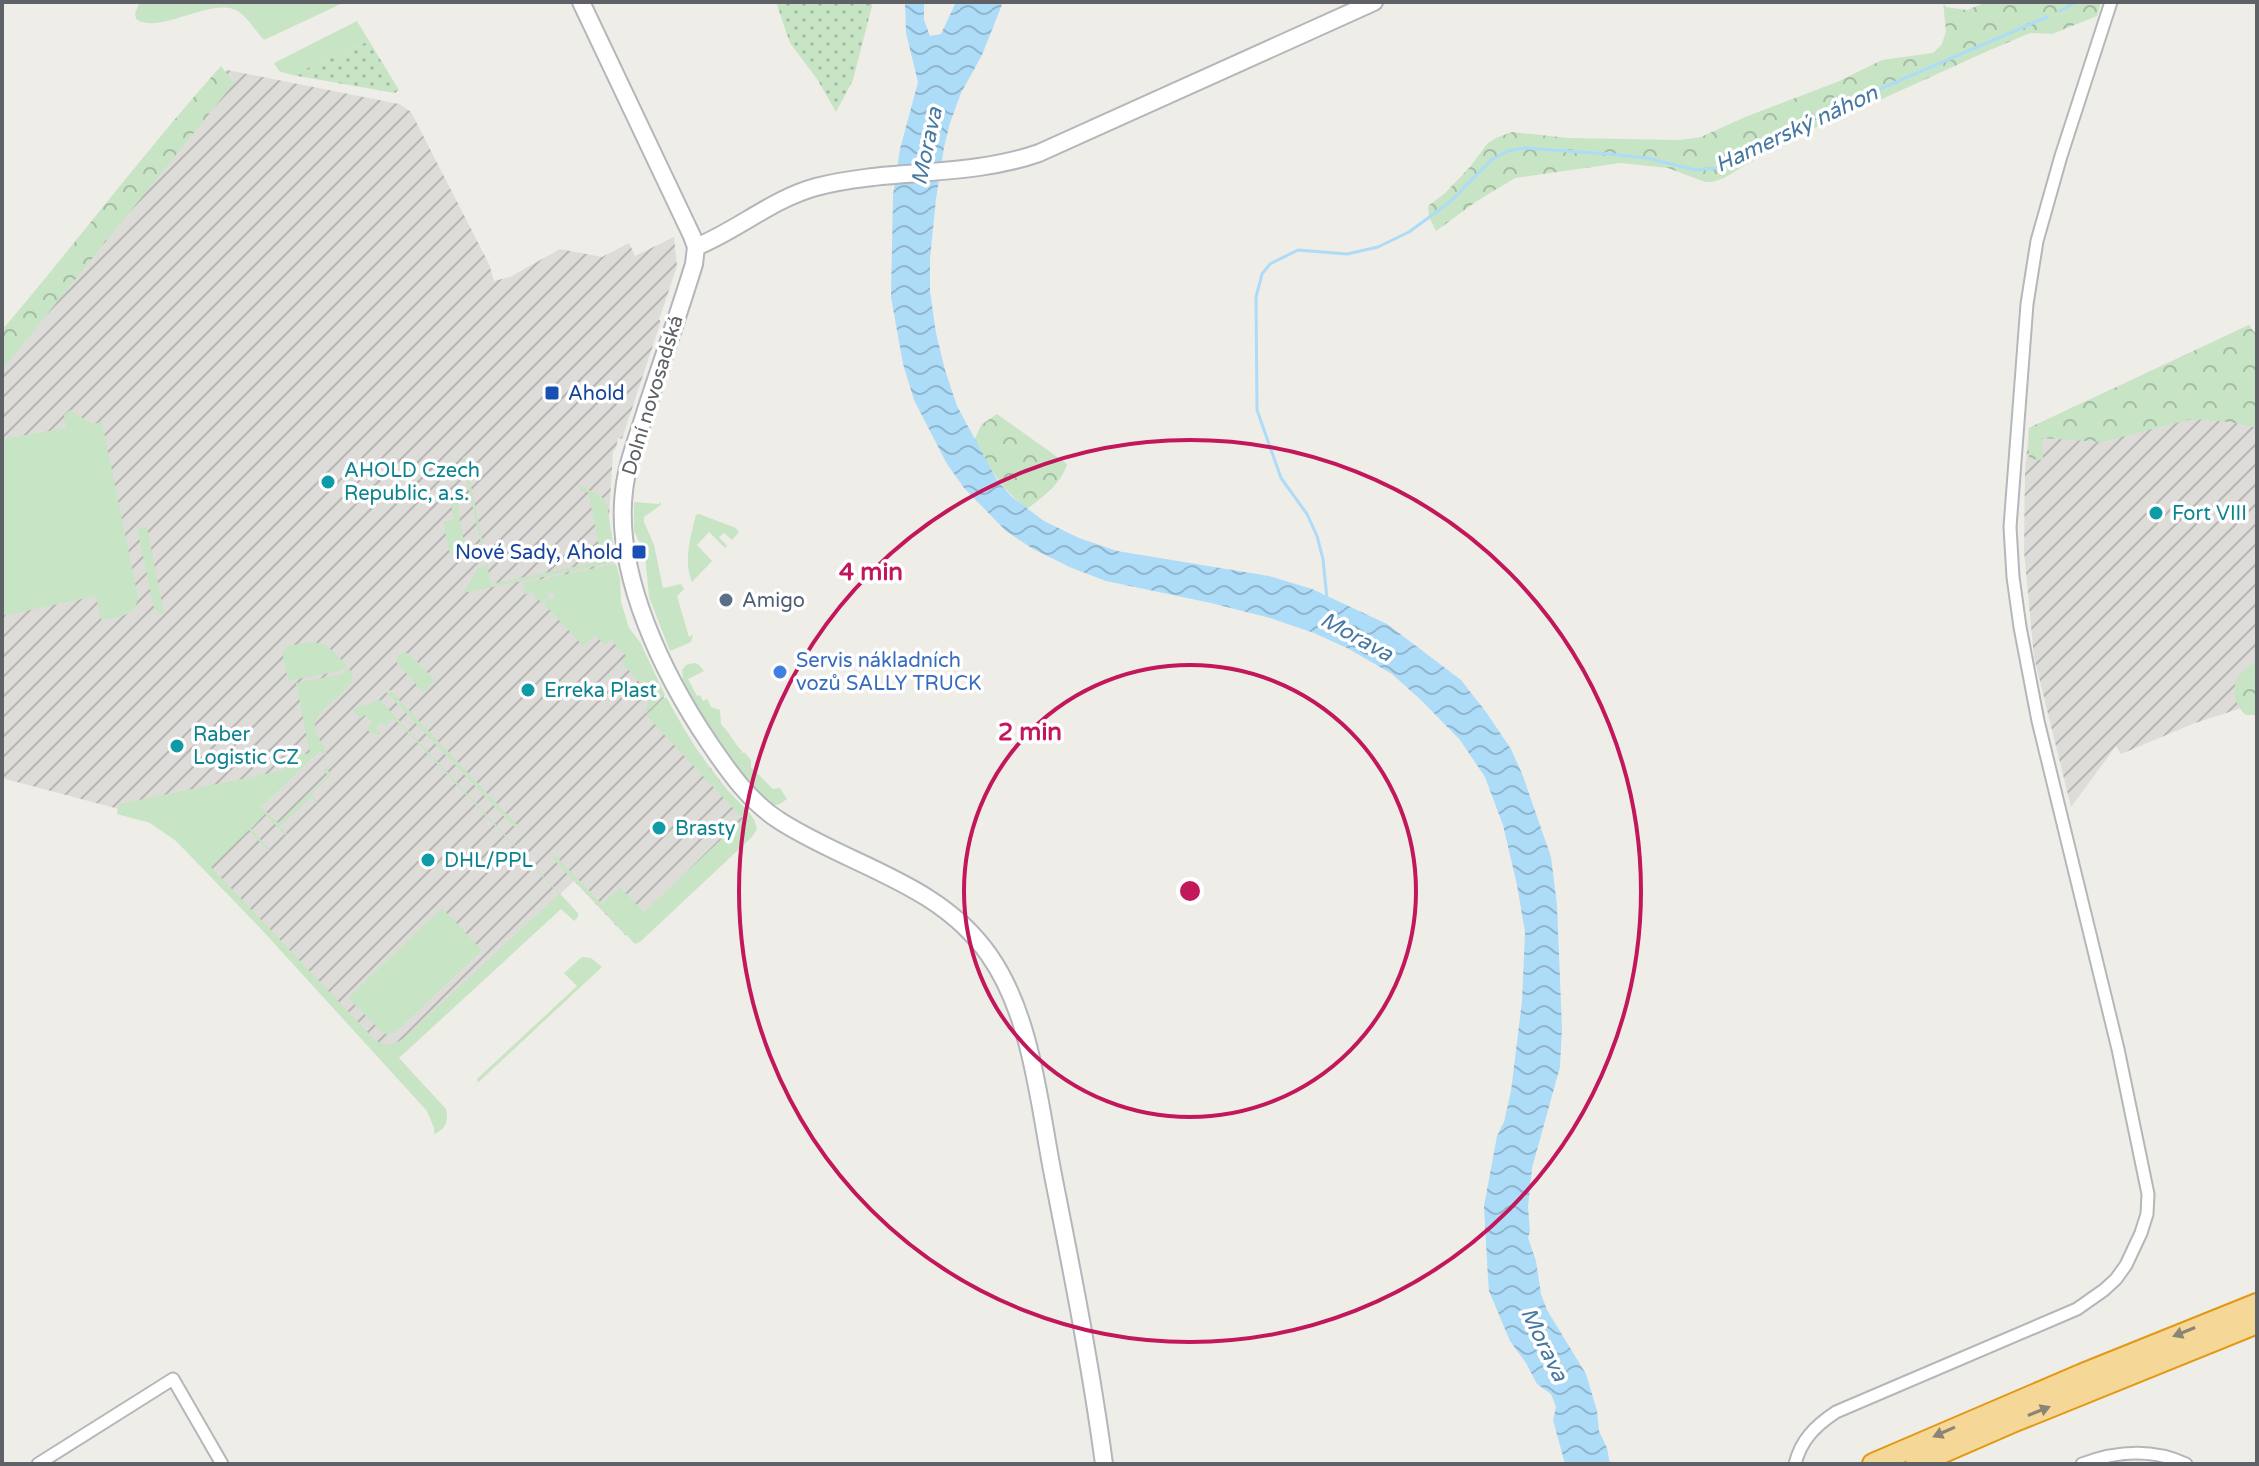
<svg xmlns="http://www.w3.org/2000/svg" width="2259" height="1466" viewBox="0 0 2259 1466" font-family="'Varela Round',sans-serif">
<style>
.industrial{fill:url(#industrial-furrows)}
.grass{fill:#c7e4c5}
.forest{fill:url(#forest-crowns)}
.garden{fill:url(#garden-dots)}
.water{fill:url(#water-waves)}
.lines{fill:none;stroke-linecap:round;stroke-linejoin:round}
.stream{stroke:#addcf9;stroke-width:3}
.street-casing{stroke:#b4b7ba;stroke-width:15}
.secondary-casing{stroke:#b3b6ba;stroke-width:20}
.highway-casing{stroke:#e49712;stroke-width:24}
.street{stroke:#fff;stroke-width:11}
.secondary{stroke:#fff;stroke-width:16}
.highway{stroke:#f5d898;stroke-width:20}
.oneway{fill:#8b8575}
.ring{fill:none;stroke:#c2185b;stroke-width:4}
.transit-dot{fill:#1a4fb4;stroke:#fff;stroke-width:3}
.culture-dot{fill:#0f9aa8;stroke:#fff;stroke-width:3}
.service-dot{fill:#5c6f8a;stroke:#fff;stroke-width:3}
.shop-dot{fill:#3f7fe0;stroke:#fff;stroke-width:3}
.labels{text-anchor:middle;stroke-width:7;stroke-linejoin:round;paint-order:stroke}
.transit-label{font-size:20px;fill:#164399;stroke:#fff;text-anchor:start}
.street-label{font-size:20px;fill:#5e6266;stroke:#fff}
.culture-label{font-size:20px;fill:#0d838f;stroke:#fff;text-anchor:start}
.service-label{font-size:20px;fill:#4e5e75;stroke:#fff;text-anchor:start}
.shop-label{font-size:20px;fill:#366cbe;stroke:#fff;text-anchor:start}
.water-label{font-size:22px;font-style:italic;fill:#4778a2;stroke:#fff}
.centre{fill:#c2185b;stroke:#fff;stroke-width:4}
.ring-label{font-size:24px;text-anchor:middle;font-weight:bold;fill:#c2185b;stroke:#fff;stroke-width:7;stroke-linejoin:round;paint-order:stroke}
</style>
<defs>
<pattern id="industrial-furrows" width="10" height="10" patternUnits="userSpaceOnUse" patternTransform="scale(2)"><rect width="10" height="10" fill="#dedcd9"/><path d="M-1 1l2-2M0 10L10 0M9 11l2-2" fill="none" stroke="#b7b6b4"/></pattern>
<pattern id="forest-crowns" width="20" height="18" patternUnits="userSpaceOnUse" patternTransform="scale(2)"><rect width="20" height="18" fill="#c7e4c5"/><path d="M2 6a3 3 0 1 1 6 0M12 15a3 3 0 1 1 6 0" fill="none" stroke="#a5bca4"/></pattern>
<pattern id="garden-dots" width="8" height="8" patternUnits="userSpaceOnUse" patternTransform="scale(2)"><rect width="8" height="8" fill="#c7e4c5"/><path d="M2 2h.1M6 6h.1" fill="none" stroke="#a5bca4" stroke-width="1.8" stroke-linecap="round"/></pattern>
<pattern id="water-waves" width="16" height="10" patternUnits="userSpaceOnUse" patternTransform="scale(2)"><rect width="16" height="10" fill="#addcf9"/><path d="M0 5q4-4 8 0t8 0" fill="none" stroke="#90b6cd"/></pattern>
</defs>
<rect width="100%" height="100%" fill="#efede7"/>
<path class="industrial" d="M227,70L399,104L411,112L489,264L494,281L510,277L560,249L602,257L629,243L635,256L674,237L677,266L659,320L661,321L622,439L618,438L616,448L613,451L609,519L610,536L617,579L619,601L627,629L666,701L685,734L749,819L625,935L574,881L387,1058L175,833L179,825L2,778V357L223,72Z
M2249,325L2257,336V703L2195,723L2121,754L2116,746L2071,807L2034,657L2024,551L2025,472L2029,428Z"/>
<path class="grass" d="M140,2H345L264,40C255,31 246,13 233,9C205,0 159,35 136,19L135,13Z
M357,21L369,41L292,75L279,71L274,63Z
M70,410L92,424L102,422L138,597C136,617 118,617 101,620L96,596L2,616V439L66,428L64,415Z
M465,456L491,584L602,561L588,492H581L579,485L602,497L607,505L616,562L463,593L478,568L486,566L462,459Z
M455,493L464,542L460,550L450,555L443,522L454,519L449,495Z
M660,501L661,505L644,517V522L654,545L663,588L681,584L684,589L677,596L689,637L693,635L691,642L670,651L649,597L646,565L642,548L634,531V502L659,504Z
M699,514L736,528L739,532L732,540L724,533L719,537L727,546L725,548L709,532L697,545L712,561L692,582C683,563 691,534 696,515Z
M147,527L164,614L159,613L154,608L137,528Z
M616,564L620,578L621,602L629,628L640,642L665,695L645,714L650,696L646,689L621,662L626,656L611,640L605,645L595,635L583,646L544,604L550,598L552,600L555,597L551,592L547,595L549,597L542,603L531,592L525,595L523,583Z
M309,642L325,644L347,665L340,671L288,681L283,657L284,649L288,646Z
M403,652L410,654L435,680L423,692L397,663V657Z
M694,663L698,664L704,671L688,679L697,696L700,695L703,701L707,699L711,707L720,710L721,724C731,734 733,742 742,751L741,754L744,752L751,760V767L773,789L780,788L787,799C784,801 780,805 776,805C752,805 692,701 680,680L683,678L682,670L686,665Z
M349,668L353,677C348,696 315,707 315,727C314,739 327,743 326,755L320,751L261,807L278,823L328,776L324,770L351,744L327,769L331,775L311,794L318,804L311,798L280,826L287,834L285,835L265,814L251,829L270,850L268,851L249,830L211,867L375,1040C386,1047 394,1045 404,1038L559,894L399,723L392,719L385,726L381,723L376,728L381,734C375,735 370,733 366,729L372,723L365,715L360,719L353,710C361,704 371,706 379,699L578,913V917L574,921L561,909L399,1058L446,1109C449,1121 445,1130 434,1134V1128L427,1111L261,929L176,841L150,823L117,814L119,804L285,770L283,758L310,753L296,683L342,674Z
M389,689L520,828L513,826L386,692Z
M666,697C685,731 707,770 735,798C744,808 755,815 757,829L752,837L640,942L635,944L552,858L555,855L602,904L620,887L644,912L743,819L646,715Z
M442,908L482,950L395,1033L384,1034L348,998Z
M582,957L591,958L602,967L469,1091L478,1082L477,1079L577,986L564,973Z"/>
<path class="forest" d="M1943,2L1946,7L1967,10L1987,2H2101L2097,16L2052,34L2030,33L1990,50L1860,109L1792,137L1724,178L1712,182H1705L1668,168L1620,163L1515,178L1477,201L1436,231L1429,217L1428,206L1445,193L1470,167L1487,144L1496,138L1512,132L1569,138L1680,140L1701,137L1745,117L1837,82L1882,60L1933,53L1942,44L1946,31Z
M221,66L234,83L2,370V330C76,243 145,151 221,66Z
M2249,325L2257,336V428L2230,422L2192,419L2101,442L2042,438L2043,460L2029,459V428Z
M997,414L1067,464C1061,484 1044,496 1027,509C1003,490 989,468 974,441L981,425Z
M2257,660V715H2246C2236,707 2231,691 2237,679C2241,672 2251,665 2257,660Z"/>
<path class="garden" d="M776,2H873L853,80L836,112L817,79L790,43Z
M369,41L399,90L395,93L292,75Z"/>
<path class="water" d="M905,2H924V20L930,36L941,34L956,2H1003L982,55L961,93L950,123L944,147L936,199L930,259V291L936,333L945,370L957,406L997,480L1012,497L1044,521L1079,538L1117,551L1269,576L1312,589L1387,624L1461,680L1486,712L1511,749L1523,776L1551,857L1557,905L1562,1028L1560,1067L1532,1168L1528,1207L1530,1231L1528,1238L1536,1261L1541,1294L1547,1310L1586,1374L1597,1411L1599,1431L1607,1448L1610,1464H1565L1553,1420L1556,1407L1551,1394L1537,1384L1526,1363L1510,1341L1489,1291L1488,1278L1484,1206L1497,1136L1504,1122L1511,1091L1522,1001L1525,932L1517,885L1503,825L1485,777L1460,740L1422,701L1392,674L1347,648L1314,633L1270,618L1211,603L1106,581L1072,568L1033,549L1006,531L964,488L947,464L914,400L903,364L891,297L893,195L900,149L918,82L906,33Z"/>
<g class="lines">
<path class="stream" d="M2060,11L2076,2
M1327,599L1323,559L1317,536L1307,514L1281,478L1257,410L1256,297L1262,274L1270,264L1298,250L1347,254L1378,247L1409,232L1451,201L1491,160L1508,151L1525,148L1608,154L1647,158L1695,170L1717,168L1787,129L2047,17"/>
<defs>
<path id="street" d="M38,1464L173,1379L222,1464
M1795,1464C1801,1440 1815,1426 1836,1412L2077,1309L2104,1290L2116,1279L2126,1265L2141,1233L2147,1214L2148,1194L2118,1049L2038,721L2020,627L2013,577L2010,527L2027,304L2037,241L2061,156L2111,2
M2082,1464C2117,1451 2151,1448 2186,1464"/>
<path id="secondary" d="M581,2L692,236L696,247L694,264C679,313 662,361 646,410C638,436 627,463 624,491C614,575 664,676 710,744C729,772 750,802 780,821C850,866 939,883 989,955C1032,1016 1039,1104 1053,1175C1072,1271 1091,1367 1104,1464
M696,247C738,230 772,199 816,187C889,168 968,178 1039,153L1374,2"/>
<path id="highway" d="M1873,1464L2083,1374L2257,1304
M1916,1464L2010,1423L2257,1323"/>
</defs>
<use href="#street" class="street-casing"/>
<use href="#secondary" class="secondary-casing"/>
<use href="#highway" class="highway-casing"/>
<use href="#street" class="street"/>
<use href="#secondary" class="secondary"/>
<use href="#highway" class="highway"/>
</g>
<defs><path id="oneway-solid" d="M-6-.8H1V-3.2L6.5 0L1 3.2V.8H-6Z" transform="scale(2)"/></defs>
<g class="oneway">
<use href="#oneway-solid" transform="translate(2184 1332) rotate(158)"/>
<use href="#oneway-solid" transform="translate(2039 1411) rotate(-22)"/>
<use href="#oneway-solid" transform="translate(1944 1432) rotate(156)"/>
</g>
<g class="ring">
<circle cx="1190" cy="891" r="226"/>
<circle cx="1190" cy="891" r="451"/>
</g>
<g class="transit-dot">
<rect x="544" y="385" width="16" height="16" rx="4"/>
<rect x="631" y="544" width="16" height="16" rx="4"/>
</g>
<g class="culture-dot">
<circle cx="328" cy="482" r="8"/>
<circle cx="2156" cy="513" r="8"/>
<circle cx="528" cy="690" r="8"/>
<circle cx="177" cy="746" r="8"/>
<circle cx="659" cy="828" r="8"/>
<circle cx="428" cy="860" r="8"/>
</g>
<circle class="service-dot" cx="726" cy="600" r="8"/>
<circle class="shop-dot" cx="780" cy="672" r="8"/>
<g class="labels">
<g class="transit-label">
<text x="568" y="400">Ahold</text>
<text x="623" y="559" text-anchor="end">Nové Sady, Ahold</text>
</g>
<g class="street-label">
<text transform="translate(652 395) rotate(-73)" y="7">Dolní novosadská</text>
</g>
<g class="culture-label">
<text x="344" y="477">AHOLD Czech<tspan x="344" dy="23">Republic, a.s.</tspan></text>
<text x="2172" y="520">Fort VIII</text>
<text x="544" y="697">Erreka Plast</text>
<text x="193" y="741">Raber<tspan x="193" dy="23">Logistic CZ</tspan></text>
<text x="675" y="835">Brasty</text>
<text x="444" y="867">DHL/PPL</text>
</g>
<g class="service-label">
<text x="742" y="607">Amigo</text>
</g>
<g class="shop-label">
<text x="796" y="667">Servis nákladních<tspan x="796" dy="23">vozů SALLY TRUCK</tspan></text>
</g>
<g class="water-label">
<text transform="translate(1796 128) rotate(-25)" y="8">Hamerský náhon</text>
<text transform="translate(926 146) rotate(-78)" y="8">Morava</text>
<text transform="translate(1357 636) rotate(29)" y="8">Morava</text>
<text transform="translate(1545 1344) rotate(64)" y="8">Morava</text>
</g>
</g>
<circle cx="1190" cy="891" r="12" class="centre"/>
<g class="ring-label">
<text x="871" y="580">4 min</text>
<text x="1030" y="740">2 min</text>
</g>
<rect width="2259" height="1466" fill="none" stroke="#5e6266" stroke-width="8"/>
</svg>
